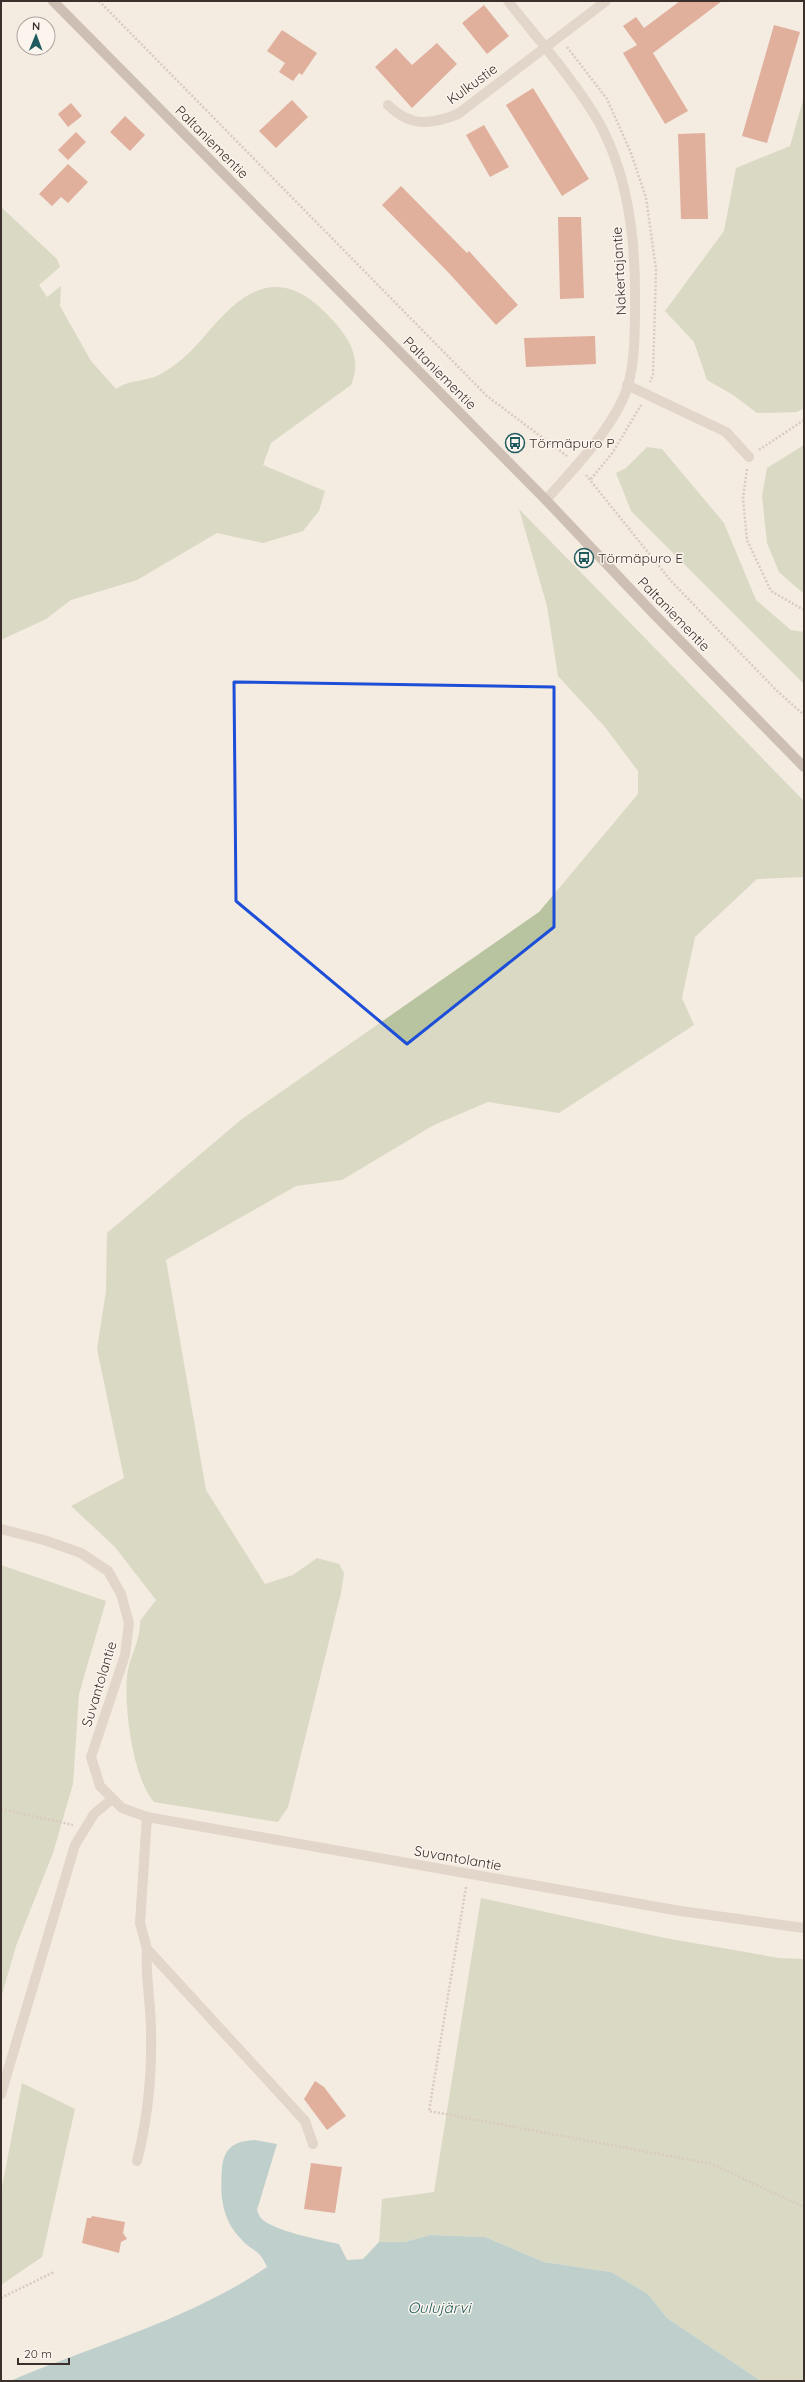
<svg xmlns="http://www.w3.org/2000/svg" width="805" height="2382" viewBox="0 0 805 2382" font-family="Quicksand,sans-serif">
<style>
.green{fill:#b8c4a0}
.water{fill:#7fb0b2}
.building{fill:#c8694b}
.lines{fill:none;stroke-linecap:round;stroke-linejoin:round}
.path{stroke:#b9a596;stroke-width:2.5;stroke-dasharray:2 2;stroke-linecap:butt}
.street{stroke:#cdbbac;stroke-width:10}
.secondary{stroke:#a18a7d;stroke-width:10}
.marked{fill:none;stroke:#1d4ed8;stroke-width:3;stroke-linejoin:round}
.labels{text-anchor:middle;stroke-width:3;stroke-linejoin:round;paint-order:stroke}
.street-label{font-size:14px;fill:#3b302b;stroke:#fbf5ee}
.poi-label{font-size:14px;fill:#3b302b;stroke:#fbf5ee;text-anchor:start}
.water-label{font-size:15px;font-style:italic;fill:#1f5a5e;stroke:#fbf5ee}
</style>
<rect width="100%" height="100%" fill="#f4ebe1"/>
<path class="green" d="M804,97V408L797,412L757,413L733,395L707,380L694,342L665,311L724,231L736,168L790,146Z
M1,207L57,259L60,267L39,285L47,297L61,286L60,306L91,361L116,389C127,381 138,382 150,378C157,377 166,371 172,367C196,351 210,326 232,307C273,271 305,288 337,325C352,343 361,362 351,385L271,443L263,465L325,491L319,511L303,531L263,543L217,533L137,580L71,600L46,619L1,640Z
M804,445V594L779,572L767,543L762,496L767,468Z
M647,447L662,449L724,523L756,600L791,630L804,632V684L631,511L616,473L626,468Z
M519,509L804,801V877L757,879L695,937L682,998L694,1025L559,1113L488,1102L434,1125L342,1180L296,1186L166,1260L206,1490L265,1584L293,1575L317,1558L339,1564L344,1573L341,1593L288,1807L278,1822L154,1802C133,1778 124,1709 127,1676C129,1657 141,1641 140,1621L156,1600L115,1547L71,1506L124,1478L97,1349L106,1291L107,1233L242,1119L539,912L638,794V771L605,727L558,676L547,606Z
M1,1565L106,1601L79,1694L73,1784L53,1853L16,1946L1,1998Z
M481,1898L665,1938L779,1958L804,1959V2381H761L667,2318L648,2294L611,2272L544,2262L485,2237L430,2235L405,2242H379L382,2199L434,2192Z
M22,2083L75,2109L42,2257L1,2285V2192Z"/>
<path class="water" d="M255,2140L277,2144L257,2210C258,2212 259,2216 261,2218C270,2230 324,2241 339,2244L347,2260L363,2259L379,2242H405L430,2235L485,2237L544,2262L611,2272L648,2294L667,2318L761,2381H10C97,2344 189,2320 267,2267C259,2248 252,2252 241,2239C221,2218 220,2195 222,2168C224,2147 235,2141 255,2140Z"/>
<path class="building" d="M680,1H722L653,53L688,111L665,124L623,53L637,45L623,26L636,17L644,28Z
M484,5L509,36L487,54L462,23Z
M774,25L800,32L767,143L742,136Z
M282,30L317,53L302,75L299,73L293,81L279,72L285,63L267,51Z
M437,43L457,64L412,108L375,67L396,48L412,65Z
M533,88L589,179L562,196L506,105Z
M292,100L308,117L276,148L259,131Z
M71,103L82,116L68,127L58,114Z
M125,116L145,135L130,151L110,132Z
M484,125L509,167L490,177L466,135Z
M76,132L86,142L68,160L58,150Z
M705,133L708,219H681L678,134Z
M68,164L88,182L68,203L61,197L52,206L39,194Z
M401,186L467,253L469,251L518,305L496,325L447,271L382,205Z
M558,217H581L584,298L560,299Z
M595,336L596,364L526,367L524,338Z
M315,2081L324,2087L346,2116L327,2130L304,2099Z
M311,2163L342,2167L335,2213L304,2209Z
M92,2216L125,2222L123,2233L127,2239L121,2242L119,2253L82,2243L87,2218H91Z"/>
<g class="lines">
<path class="path" d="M99,1L487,396L567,456
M567,47L607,99L631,153L646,198L656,269L653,375L650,382
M759,450L804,420
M747,469L743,498L747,540L771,591L804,610
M586,475L671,581L776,690L804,715
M591,479L613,452L641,405
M1,1809L73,1825
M466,1887L429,2111L712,2164L804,2207
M1,2298L54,2272"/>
<path class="street" d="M508,1C537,38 569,74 594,114C629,171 636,242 635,307C635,336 635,372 623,399C605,437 573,469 546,500
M388,105C410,127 430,125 458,114L606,1
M627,385L726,432L749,457
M1,1529L44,1540L81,1553L108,1571L121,1594L129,1623L125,1655L91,1757L100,1786L122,1808L147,1817L680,1911L804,1928
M147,1817L140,1923L147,1949L305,2121L313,2144
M1,2094L75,1845L94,1814L112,1799
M137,2161C148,2118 152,2075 151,2031C151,2003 145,1976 147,1949"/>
<path class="secondary" d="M53,1L546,500L653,613L804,767"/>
</g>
<path d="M0 0H805V2382H0ZM234,682L554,687V927L407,1044L236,901Z" fill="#f4ebe1" fill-opacity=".55" fill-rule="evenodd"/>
<path class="marked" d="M234,682L554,687V927L407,1044L236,901Z"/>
<defs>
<symbol id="bus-ring" viewBox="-11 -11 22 22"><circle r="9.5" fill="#fbf5ee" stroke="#1f5a5e" stroke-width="1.5"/><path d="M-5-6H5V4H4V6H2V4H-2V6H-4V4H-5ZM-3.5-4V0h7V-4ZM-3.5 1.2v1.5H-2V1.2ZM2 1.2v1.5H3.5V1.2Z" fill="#1f5a5e"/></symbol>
</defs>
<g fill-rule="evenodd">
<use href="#bus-ring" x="504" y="432" width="22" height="22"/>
<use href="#bus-ring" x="573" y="547" width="22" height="22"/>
</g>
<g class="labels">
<g class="street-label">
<text transform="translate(472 84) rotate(-36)" y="5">Kulkustie</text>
<text transform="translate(212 142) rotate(45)" y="5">Paltaniementie</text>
<text transform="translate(619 271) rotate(-93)" y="5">Nakertajantie</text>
<text transform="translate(440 373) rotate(45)" y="5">Paltaniementie</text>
<text transform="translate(674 614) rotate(46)" y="5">Paltaniementie</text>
<text transform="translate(99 1684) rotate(-73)" y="5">Suvantolantie</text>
<text transform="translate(458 1858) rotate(10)" y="5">Suvantolantie</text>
</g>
<g class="poi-label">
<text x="529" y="448">Törmäpuro P</text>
<text x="598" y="563">Törmäpuro E</text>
</g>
<g class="water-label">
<text x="439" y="2313">Oulujärvi</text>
</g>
</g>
<rect width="805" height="2382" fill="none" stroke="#3b302b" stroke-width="4"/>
<g transform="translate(36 36) rotate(1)"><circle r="19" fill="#fbf5ee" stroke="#aea6a0"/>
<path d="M0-3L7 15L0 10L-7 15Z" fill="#1f5a5e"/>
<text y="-6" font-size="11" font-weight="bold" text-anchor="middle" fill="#3b302b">N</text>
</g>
<path d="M18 2358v6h51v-6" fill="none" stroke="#3b302b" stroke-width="2"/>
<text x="24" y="2358" font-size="12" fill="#3b302b" stroke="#fbf5ee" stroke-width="3" paint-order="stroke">20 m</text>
</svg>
